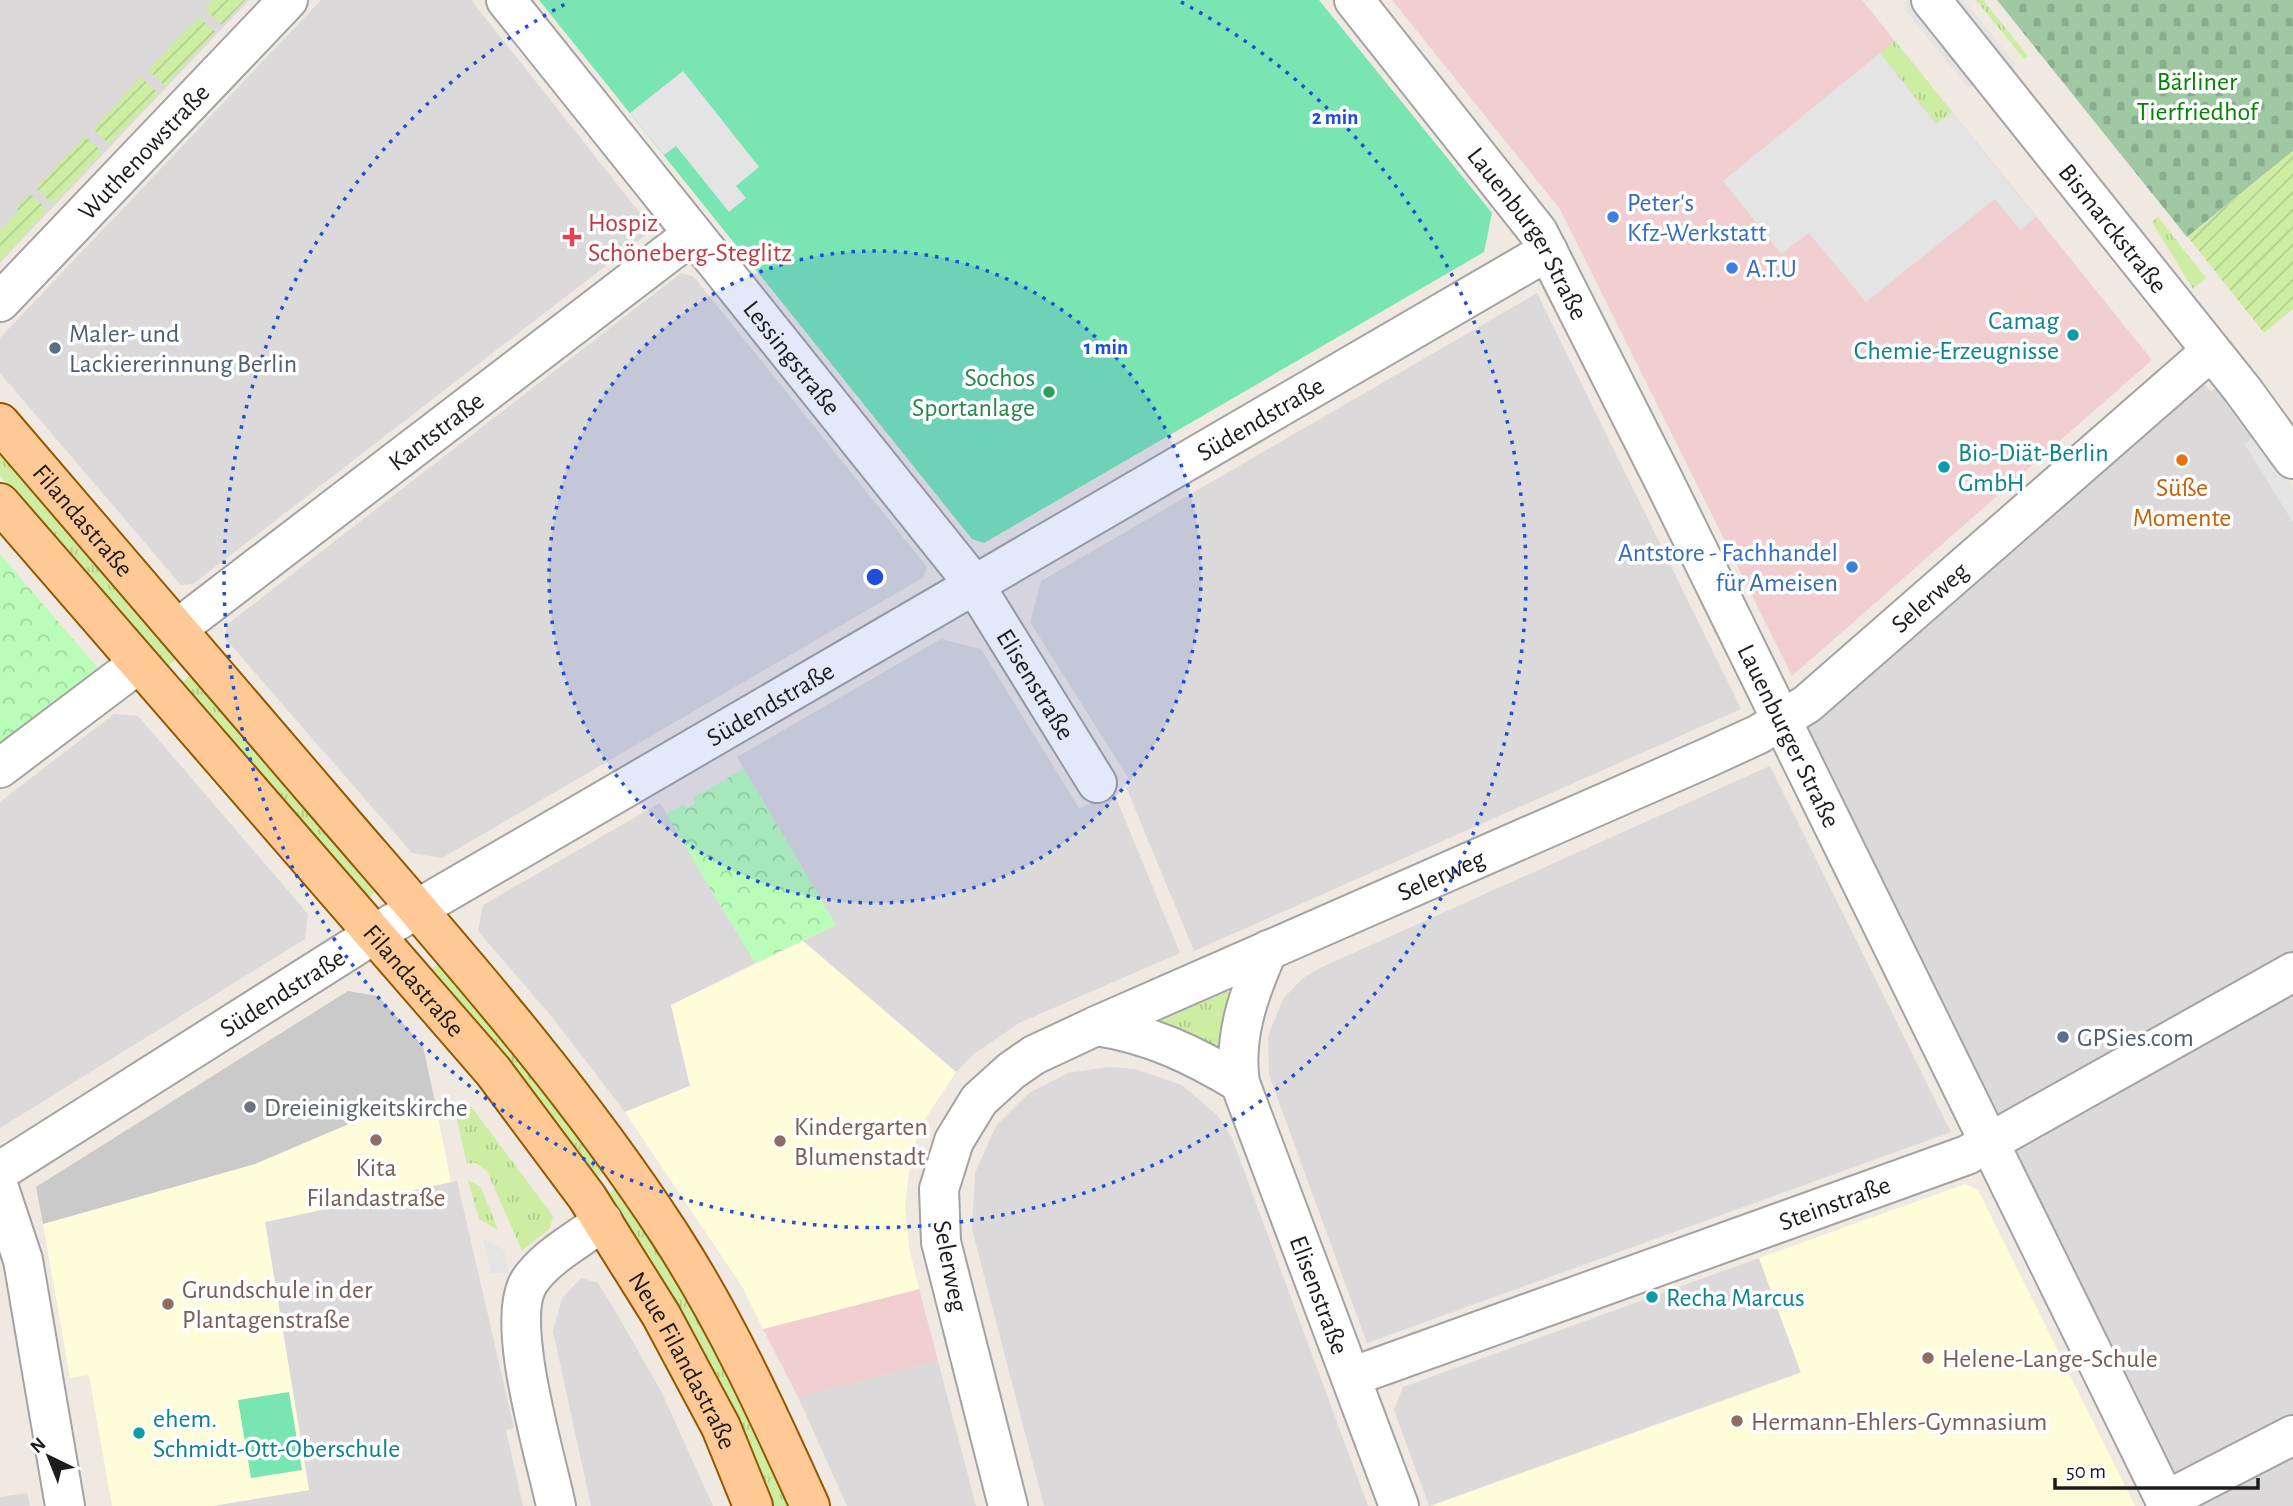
<svg xmlns="http://www.w3.org/2000/svg" width="2293" height="1506" viewBox="0 0 2293 1506" font-family="'Alegreya Sans',sans-serif">
<style>
.residential{fill:#dbd9d9}
.commercial{fill:#f1ced0}
.education{fill:#fffcda}
.religious{fill:#cacaca}
.grass{fill:url(#grass-tufts)}
.cemetery{fill:url(#cemetery-stones)}
.park{fill:url(#park-crowns)}
.garden{fill:url(#garden-furrows)}
.pitch{fill:#78e5b2}
.parking{fill:#e4e4e4}
.lines{fill:none;stroke-linecap:round;stroke-linejoin:round}
.minor-casing{stroke:#a3a3a3;stroke-width:42}
.major-casing{stroke:#955800;stroke-width:42}
.minor{stroke:#fff;stroke-width:38}
.major{stroke:#ffc996;stroke-width:38}
.ring{fill:none;stroke:#1d4ed8;stroke-width:3.5;stroke-dasharray:3.5 7}
.shop-dot{fill:#3f7fe0;stroke:#fff;stroke-width:2.5}
.health-dot{fill:#e0444e;stroke:#fff;stroke-width:2.5}
.culture-dot{fill:#0f9aa8;stroke:#fff;stroke-width:2.5}
.service-dot{fill:#5c6f8a;stroke:#fff;stroke-width:2.5}
.leisure-dot{fill:#2e9e5b;stroke:#fff;stroke-width:2.5}
.food-dot{fill:#e8710a;stroke:#fff;stroke-width:2.5}
.worship-dot{fill:#6b7280;stroke:#fff;stroke-width:2.5}
.education-dot{fill:#8d6e63;stroke:#fff;stroke-width:2.5}
.labels{text-anchor:middle;stroke-width:7;stroke-linejoin:round;paint-order:stroke}
.park-label{font-size:26px;fill:#038204;stroke:#fff}
.street-label{font-size:26px;fill:#1c1c1c;stroke:#fff}
.shop-label{font-size:26px;fill:#366cbe;stroke:#fff;text-anchor:start}
.health-label{font-size:26px;fill:#be3a42;stroke:#fff;text-anchor:start}
.culture-label{font-size:26px;fill:#0d838f;stroke:#fff;text-anchor:start}
.service-label{font-size:26px;fill:#4e5e75;stroke:#fff;text-anchor:start}
.leisure-label{font-size:26px;fill:#27864d;stroke:#fff;text-anchor:end}
.food-label{font-size:26px;fill:#c56008;stroke:#fff}
.worship-label{font-size:26px;fill:#5b616d;stroke:#fff;text-anchor:start}
.education-label{font-size:26px;fill:#785e54;stroke:#fff;text-anchor:start}
.centre{fill:#1d4ed8;stroke:#fff;stroke-width:3.5}
.ring-label{font-size:21px;text-anchor:middle;font-weight:bold;fill:#1d4ed8;stroke:#fff;stroke-width:7;stroke-linejoin:round;paint-order:stroke}
</style>
<defs>
<pattern id="grass-tufts" width="24" height="20" patternUnits="userSpaceOnUse" patternTransform="scale(1.75)"><rect width="24" height="20" fill="#cdeea2"/><path d="M3 7l-1-3M5 7V3M7 7l1-3M15 17l-1-3M17 17v-4M19 17l1-3" fill="none" stroke="#afcc8b"/></pattern>
<pattern id="cemetery-stones" width="16" height="16" patternUnits="userSpaceOnUse" patternTransform="scale(1.75)"><rect width="16" height="16" fill="#a0c9a3"/><path d="M2 7V4a2 2 0 0 1 4 0v3zM10 15v-3a2 2 0 0 1 4 0v3z" fill="#89ac8c"/></pattern>
<pattern id="park-crowns" width="20" height="18" patternUnits="userSpaceOnUse" patternTransform="scale(1.75)"><rect width="20" height="18" fill="#b9fdb9"/><path d="M2 6a3 3 0 1 1 6 0M12 15a3 3 0 1 1 6 0" fill="none" stroke="#9ed89e"/></pattern>
<pattern id="garden-furrows" width="10" height="10" patternUnits="userSpaceOnUse" patternTransform="scale(1.75)"><rect width="10" height="10" fill="#cdeea2"/><path d="M-1 1l2-2M0 10L10 0M9 11l2-2" fill="none" stroke="#afcc8b"/></pattern>
</defs>
<rect width="100%" height="100%" fill="#efe9e1"/>
<path class="residential" d="M0,0H249L0,263Z
M321,0H471L648,223L647,234L193,584L181,585L0,373V338Z
M681,273L693,276L927,567L924,577L442,858L412,853L224,637L229,623Z
M1537,293L1741,709L1194,951L1126,787L1132,784L1030,622L1041,581Z
M2200,380L2211,391L2219,386L2254,437L2245,444L2293,522V958L1996,1120L1803,729Z
M941,639L981,649L1079,808L1114,793L1180,953L1019,1023L974,1054L956,1072L803,941L836,925L737,757Z
M114,714L138,716L308,914L305,939L0,1128V802Z
M1770,766L1951,1132L1367,1343L1269,1075L1268,1036L1283,999L1303,978L1320,968Z
M660,803L755,963L671,1005L690,1086L625,1112L552,1017L478,931L483,905Z
M2293,986V1421L2181,1475L2170,1471L2013,1161L2014,1144Z
M1109,1067L1135,1069L1182,1085L1218,1116L1232,1138L1368,1506H1044L972,1229L975,1173L996,1126L1029,1093L1068,1073Z
M457,1181L514,1428L506,1430L523,1506H214L309,1490L265,1222Z
M1759,1258L1801,1372L1429,1506L1394,1410L1403,1387Z
M581,1278L598,1283L613,1307L661,1391L713,1506H591L553,1331L562,1298Z
M938,1361L976,1506H847L798,1397Z
M2293,1448V1506H2192Z
M27,1493L30,1506H0V1497Z"/>
<path class="commercial" d="M1392,0H1862L2152,360L1792,676L1560,209Z
M919,1289L938,1361L798,1397L763,1329Z"/>
<path class="education" d="M803,941L956,1072L921,1125L911,1156L905,1206L909,1248L919,1289L763,1329L743,1288L625,1112L690,1086L671,1005Z
M435,1102L451,1182L265,1222L309,1490L211,1506H112L89,1375L70,1378L43,1224L255,1164L365,1117Z
M1965,1184L1978,1190L2135,1506H1431L1801,1373L1759,1258Z"/>
<path class="religious" d="M348,991L378,996L423,1046L435,1102L365,1117L255,1164L43,1224L36,1187Z"/>
<path class="grass" d="M1976,0H1983L2028,56L2024,59Z
M1895,41L1952,112L1937,124L1880,53Z
M2158,217L2206,278L2193,289L2152,222Z
M0,451L178,658L164,669L0,476Z
M192,674L377,891L368,898L179,685Z
M439,964L518,1056L606,1172L592,1181L425,973Z
M1226,992L1232,993L1225,1054L1158,1022Z
M462,1104L470,1105L553,1216L550,1228L522,1251L487,1171L476,1163L467,1164L456,1115Z
M468,1180L481,1187L498,1230L479,1219Z
M616,1188L683,1292L725,1367L792,1506H769L603,1197Z"/>
<path class="cemetery" d="M1997,0H2293V151L2187,237Z"/>
<path class="park" d="M0,554L104,675L0,756Z
M744,769L836,925L755,963L666,814L683,805L687,808L695,803L694,797Z"/>
<path class="garden" d="M212,0H245L222,25L205,10Z
M199,17L215,32L165,86L148,70Z
M141,77L158,93L109,144L93,129Z
M85,136L102,152L53,204L36,188Z
M2293,151V309L2264,333L2188,237Z
M31,194L47,210L0,261V230L18,211L16,207Z"/>
<path class="pitch" d="M539,0H1319L1492,213L1484,252L984,543L972,539Z
M289,1392L302,1470L251,1478L238,1400Z"/>
<path class="parking" d="M1906,0H1911L1976,83L1969,89L1905,10Z
M1951,0H1964L2016,65L2008,71Z
M1880,53L1936,124L1952,112L2036,217L2020,230L1995,199L1866,302L1809,233L1781,254L1723,181Z
M683,71L759,167L736,186L746,198L729,212L676,146L664,155L630,113Z
M2254,437L2268,450L2293,488V522L2245,444Z
M483,1239L504,1250L509,1273H491Z"/>
<g class="lines">
<defs>
<g id="minor">
<path id="s1" d="M506,0L974,584L1097,783"/>
<path id="s2" d="M1354,0L1538,232L1664,481L2168,1506"/>
<path id="s3" d="M1931,0L2242,389L2293,459"/>
<path id="s4" d="M0,302L288,0"/>
<path id="s5" d="M177,629L693,234"/>
<path d="M0,768L138,664"/>
<path id="s6" d="M1268,950C1249,993 1233,1037 1240,1083L1399,1506"/>
<path d="M1096,1026C1150,1034 1194,1055 1240,1083"/>
<path id="s7" d="M0,1171L376,933L1548,251"/>
<path d="M0,1191L23,1260L65,1506"/>
<path id="s8" d="M1351,1377L1967,1155L2293,972"/>
<path d="M2165,1501L2293,1435"/>
<path d="M556,1506C546,1457 504,1322 529,1282C545,1257 580,1239 603,1221"/>
<path id="s9" d="M1008,1506L941,1242L939,1189L954,1141L979,1100L1011,1071L1034,1055L1096,1026L1709,757L1759,734L1807,704L2211,351"/>
</g>
<g id="major">
<path id="s10" d="M0,423C114,556 228,689 342,822C456,954 574,1087 669,1233C725,1319 768,1413 810,1506"/>
<path id="s11" d="M0,503L493,1071L587,1197L661,1315L721,1427L753,1506"/>
</g>
</defs>
<use href="#minor" class="minor-casing"/>
<use href="#major" class="major-casing"/>
<use href="#minor" class="minor"/>
<use href="#major" class="major"/>
</g>
<circle cx="875" cy="577" r="326" fill="#1d4ed8" fill-opacity=".12"/>
<g class="ring">
<circle cx="875" cy="577" r="326"/>
<path d="M1181 2A651 651 0 1 1 569 2"/>
</g>
<g class="shop-dot">
<circle cx="1613" cy="217" r="7"/>
<circle cx="1732" cy="268" r="7"/>
<circle cx="1852" cy="567" r="7"/>
</g>
<path class="health-dot" d="M568.5 226.5h7v7h7v7h-7v7h-7v-7h-7v-7h7z"/>
<g class="culture-dot">
<circle cx="2073" cy="335" r="7"/>
<circle cx="1944" cy="467" r="7"/>
<circle cx="1652" cy="1297" r="7"/>
<circle cx="139" cy="1433" r="7"/>
</g>
<g class="service-dot">
<circle cx="55" cy="348" r="7"/>
<circle cx="2063" cy="1037" r="7"/>
</g>
<circle class="leisure-dot" cx="1049" cy="392" r="7"/>
<circle class="food-dot" cx="2182" cy="460" r="7"/>
<circle class="worship-dot" cx="250" cy="1107" r="7"/>
<g class="education-dot">
<circle cx="376" cy="1140" r="7"/>
<circle cx="780" cy="1141" r="7"/>
<circle cx="168" cy="1304" r="7"/>
<circle cx="1928" cy="1358" r="7"/>
<circle cx="1737" cy="1421" r="7"/>
</g>
<g class="labels">
<g class="park-label">
<text x="2197" y="90">Bärliner<tspan x="2197" dy="30">Tierfriedhof</tspan></text>
</g>
<g class="street-label">
<text dy="9" stroke="none"><textPath href="#s4" startOffset="208">Wuthenowstraße</textPath></text>
<text dy="9" stroke="none"><textPath href="#s3" startOffset="292">Bismarckstraße</textPath></text>
<text dy="9" stroke="none"><textPath href="#s2" startOffset="292">Lauenburger Straße</textPath></text>
<text dy="9" stroke="none"><textPath href="#s1" startOffset="458">Lessingstraße</textPath></text>
<text dy="9" stroke="none"><textPath href="#s7" startOffset="1468">Südendstraße</textPath></text>
<text dy="9" stroke="none"><textPath href="#s5" startOffset="326">Kantstraße</textPath></text>
<text dy="9" stroke="none"><textPath href="#s10" startOffset="128">Filandastraße</textPath></text>
<text dy="9" stroke="none"><textPath href="#s9" startOffset="1507">Selerweg</textPath></text>
<text dy="9" stroke="none"><textPath href="#s1" startOffset="866">Elisenstraße</textPath></text>
<text dy="9" stroke="none"><textPath href="#s7" startOffset="901">Südendstraße</textPath></text>
<text dy="9" stroke="none"><textPath href="#s2" startOffset="859">Lauenburger Straße</textPath></text>
<text dy="9" stroke="none"><textPath href="#s9" startOffset="940">Selerweg</textPath></text>
<text dy="9" stroke="none"><textPath href="#s11" startOffset="632">Filandastraße</textPath></text>
<text dy="9" stroke="none"><textPath href="#s7" startOffset="334">Südendstraße</textPath></text>
<text dy="9" stroke="none"><textPath href="#s8" startOffset="514">Steinstraße</textPath></text>
<text transform="translate(951 1266) rotate(79)" y="9">Selerweg</text>
<text dy="9" stroke="none"><textPath href="#s6" startOffset="364">Elisenstraße</textPath></text>
<text dy="9" stroke="none"><textPath href="#s11" startOffset="1099">Neue Filandastraße</textPath></text>
</g>
<g class="shop-label">
<text x="1627" y="211">Peter's<tspan x="1627" dy="30">Kfz-Werkstatt</tspan></text>
<text x="1746" y="277">A.T.U</text>
<text x="1838" y="561" text-anchor="end">Antstore - Fachhandel<tspan x="1838" dy="30">für Ameisen</tspan></text>
</g>
<g class="health-label">
<text x="588" y="231">Hospiz<tspan x="588" dy="30">Schöneberg-Steglitz</tspan></text>
</g>
<g class="culture-label">
<text x="2059" y="329" text-anchor="end">Camag<tspan x="2059" dy="30">Chemie-Erzeugnisse</tspan></text>
<text x="1958" y="461">Bio-Diät-Berlin<tspan x="1958" dy="30">GmbH</tspan></text>
<text x="1666" y="1306">Recha Marcus</text>
<text x="153" y="1427">ehem.<tspan x="153" dy="30">Schmidt-Ott-Oberschule</tspan></text>
</g>
<g class="service-label">
<text x="69" y="342">Maler- und<tspan x="69" dy="30">Lackiererinnung Berlin</tspan></text>
<text x="2077" y="1046">GPSies.com</text>
</g>
<g class="leisure-label">
<text x="1035" y="386">Sochos<tspan x="1035" dy="30">Sportanlage</tspan></text>
</g>
<g class="food-label">
<text x="2182" y="496">Süße<tspan x="2182" dy="30">Momente</tspan></text>
</g>
<g class="worship-label">
<text x="264" y="1116">Dreieinigkeitskirche</text>
</g>
<g class="education-label">
<text x="794" y="1135">Kindergarten<tspan x="794" dy="30">Blumenstadt</tspan></text>
<text x="376" y="1176" text-anchor="middle">Kita<tspan x="376" dy="30">Filandastraße</tspan></text>
<text x="182" y="1298">Grundschule in der<tspan x="182" dy="30">Plantagenstraße</tspan></text>
<text x="1942" y="1367">Helene-Lange-Schule</text>
<text x="1751" y="1430">Hermann-Ehlers-Gymnasium</text>
</g>
</g>
<circle cx="875" cy="577" r="10" class="centre"/>
<g class="ring-label">
<text x="1335" y="124">2 min</text>
<text x="1106" y="354">1 min</text>
</g>
<g transform="translate(49 1457) rotate(317)" stroke="#ffffff" stroke-width="5" paint-order="stroke">
<path d="M0-5L12 26L0 18L-12 26Z" fill="#1c1c1c"/>
<text y="-10" font-size="19" font-weight="bold" text-anchor="middle" fill="#1c1c1c">N</text>
</g>
<path d="M2055 1478v10h203v-10" fill="none" stroke="#1c1c1c" stroke-width="3.5"/>
<text x="2066" y="1478" font-size="21" fill="#1c1c1c" stroke="#ffffff" stroke-width="5" paint-order="stroke">50 m</text>
</svg>
